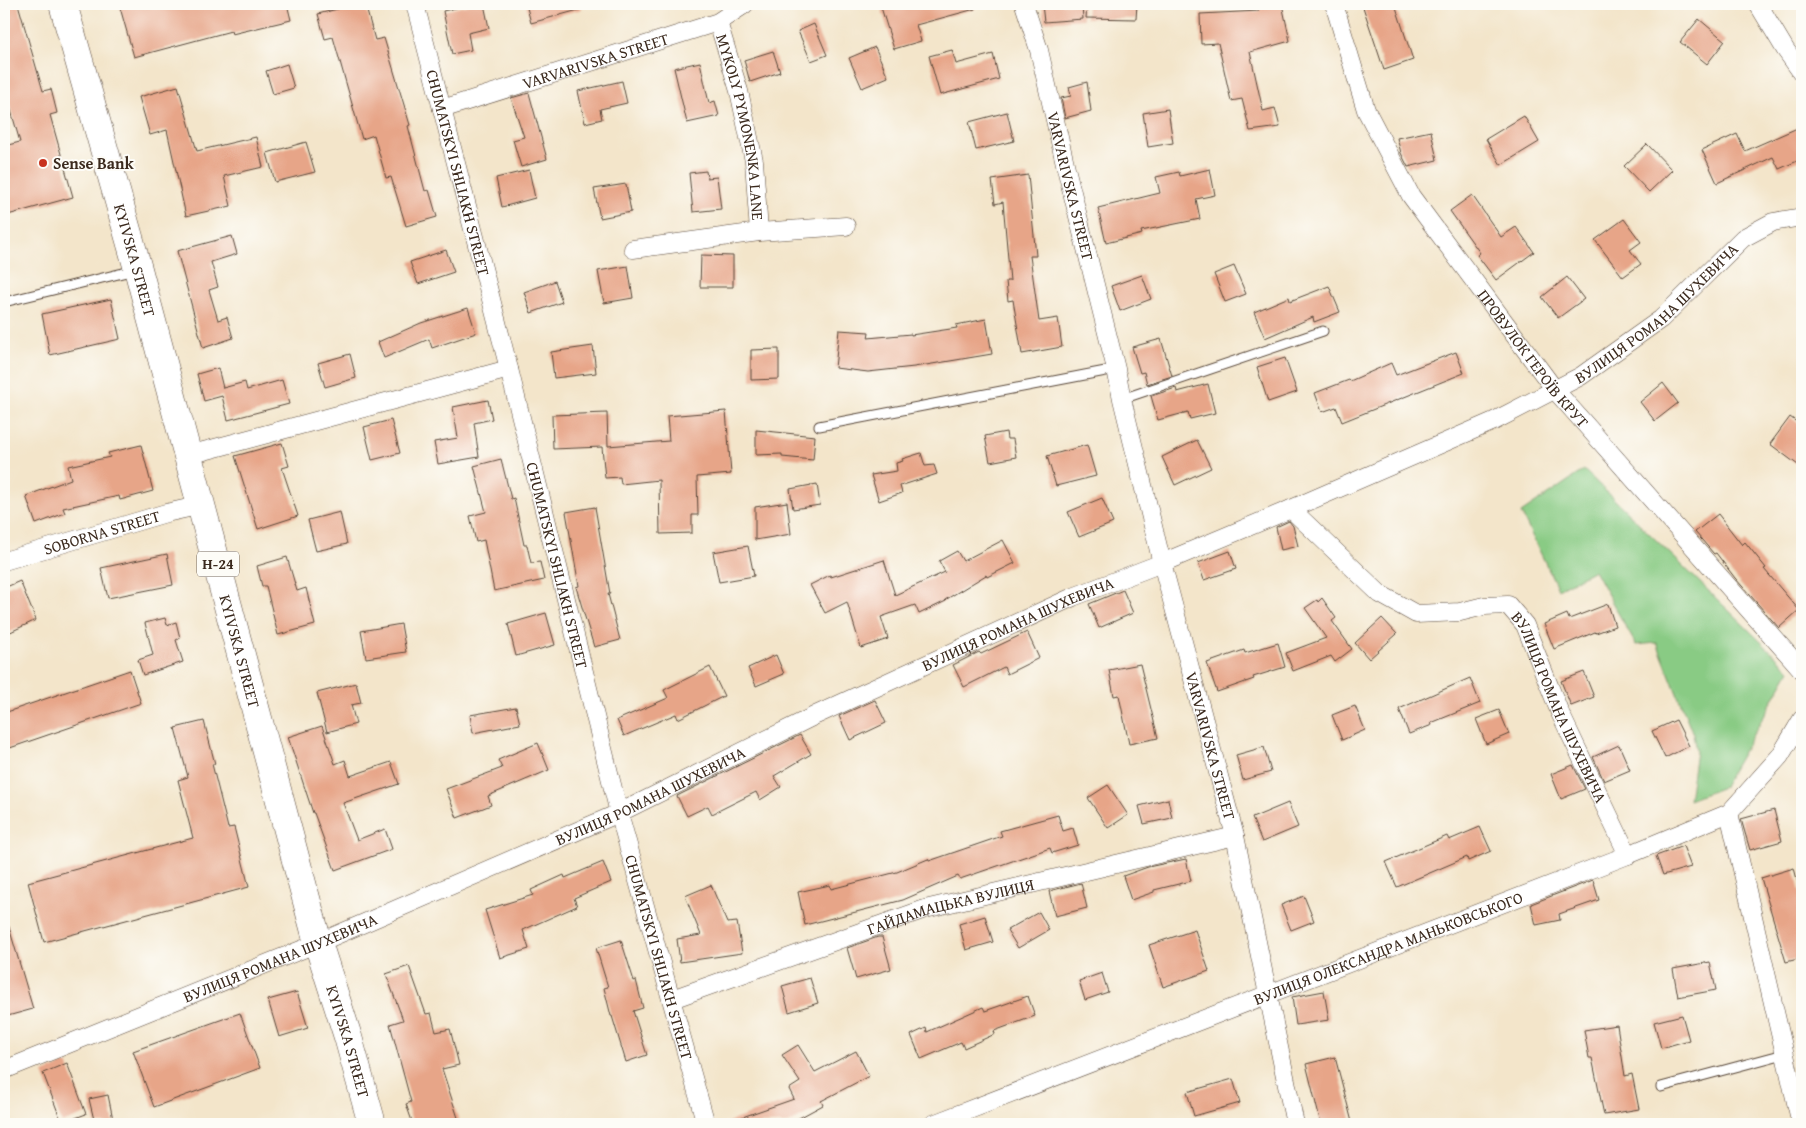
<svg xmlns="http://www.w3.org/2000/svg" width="1806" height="1128" viewBox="0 0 1806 1128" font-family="'Gentium Book Plus',serif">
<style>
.green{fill:#89cb84;stroke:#627a51}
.building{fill:#e7a588}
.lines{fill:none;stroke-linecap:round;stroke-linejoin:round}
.lane-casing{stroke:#574638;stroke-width:11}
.street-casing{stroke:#574638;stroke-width:19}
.primary-casing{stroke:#574638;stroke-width:29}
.lane{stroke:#fff;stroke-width:9}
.street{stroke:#fff;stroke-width:18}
.primary{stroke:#fff;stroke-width:28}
.poi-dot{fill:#c8321e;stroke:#fdfcf7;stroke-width:2}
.labels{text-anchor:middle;stroke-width:4;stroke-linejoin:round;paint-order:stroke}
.shield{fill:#fdfcf7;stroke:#75695f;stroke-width:1}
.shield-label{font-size:15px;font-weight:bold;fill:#3b2a1e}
.street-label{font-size:16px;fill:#3b2a1e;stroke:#fdfcf7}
.poi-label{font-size:16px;font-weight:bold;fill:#3b2a1e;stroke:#fdfcf7;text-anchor:start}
</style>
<rect width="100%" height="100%" fill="#fdfcf7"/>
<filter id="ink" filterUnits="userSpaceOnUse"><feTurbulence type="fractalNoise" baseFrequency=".02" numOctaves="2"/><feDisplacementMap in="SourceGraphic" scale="10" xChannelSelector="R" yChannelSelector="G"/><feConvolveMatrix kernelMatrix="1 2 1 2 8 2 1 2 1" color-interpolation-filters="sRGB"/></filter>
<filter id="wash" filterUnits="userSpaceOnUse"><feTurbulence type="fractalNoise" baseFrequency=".0096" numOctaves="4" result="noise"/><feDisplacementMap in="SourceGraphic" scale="20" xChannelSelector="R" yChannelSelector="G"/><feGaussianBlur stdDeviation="1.12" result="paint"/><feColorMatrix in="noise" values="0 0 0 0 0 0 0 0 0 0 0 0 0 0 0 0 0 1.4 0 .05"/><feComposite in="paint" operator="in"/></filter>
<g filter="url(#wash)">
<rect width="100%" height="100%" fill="#f3e5ca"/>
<path class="green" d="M1584,470L1790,670L1723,787L1689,800L1696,751L1693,734L1657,643L1636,645L1594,570L1558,589L1521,513Z"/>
<g id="blocks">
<path class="building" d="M18,4L43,91L51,89L57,113L50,115L73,197L4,216V146L20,142L4,86V8Z
M119,4H287L291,20L232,34L231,31L134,57Z
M357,4H365L375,40L384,38L410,125L408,126L425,191L429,190L437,217L406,226L391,177L386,178L374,135L362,139L333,37L325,39L318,14Z
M472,4H484L489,28L468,33L471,50L452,54L443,11Z
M526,4H581L582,9L531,23Z
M880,4H975V9L916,25L921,41L894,49Z
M1042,4H1082L1083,19L1044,22Z
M1087,4H1137L1136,19L1086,18Z
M1258,4H1282L1290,41L1250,52L1263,111L1275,108L1280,127L1250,131L1242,99L1231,101L1218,43L1201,44L1200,14L1259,11Z
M1362,4H1395L1413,60L1384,70Z
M1699,19L1725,41L1707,64L1680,42Z
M814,24L827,55L811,61L798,31Z
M875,47L888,77L862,88L849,58Z
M952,50L956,64L993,54L999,79L940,95L929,56Z
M773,51L780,72L750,82L744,60Z
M700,62L709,103L715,101L719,116L687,123L674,68Z
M287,64L294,88L273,94L266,71Z
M622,81L627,103L600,109L602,119L585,123L578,91Z
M1087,82L1091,111L1065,118L1061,98L1071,96L1069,87Z
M178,86L197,151L256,137L263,167L224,176L231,206L186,216L167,130L150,135L139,97Z
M529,93L547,159L521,167L513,140L524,137L511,98Z
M1168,109L1173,143L1148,147L1143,113Z
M1007,112L1014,141L976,150L969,122Z
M1524,116L1539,142L1501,165L1486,139Z
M1802,126V159L1779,169L1773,157L1717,183L1702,150L1737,134L1745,151Z
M1431,131L1437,160L1408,167L1401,153L1397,138Z
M306,142L315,172L275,182L267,153Z
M1647,144L1672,170L1649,192L1624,166Z
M1210,169L1215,195L1196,199L1200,219L1141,231L1142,234L1106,243L1098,208L1160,193L1156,177L1179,172L1180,176Z
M529,170L535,198L502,207L496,178Z
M706,171L707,178L717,177L721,209L693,212L689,173Z
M1028,175L1036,256H1030L1039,321L1058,318L1062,347L1022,354L1013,300L1008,301L1006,281H1010L1003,202L995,204L992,180Z
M626,184L631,212L600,218L594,189Z
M1472,195L1501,237L1516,227L1534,252L1496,280L1477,255L1480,253L1450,211Z
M1624,219L1641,242L1630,250L1641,264L1623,277L1595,240Z
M232,236L237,254L211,262L218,287L209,290L218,320L227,317L233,338L203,348L177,251Z
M446,250L454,272L418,284L410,262Z
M701,255L733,256V287H700Z
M628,266L633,298L604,303L598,271Z
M1234,266L1246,294L1225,302L1214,274Z
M1142,275L1151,299L1120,311L1111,286Z
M1567,277L1584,299L1558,318L1542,297Z
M555,281L562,302L531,313L524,292Z
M1329,286L1340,312L1314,322L1313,317L1265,338L1254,312L1289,297L1290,301Z
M111,299L120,339L50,355L42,314Z
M468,308L476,333L432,348L429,339L384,358L378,342L421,323Z
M986,319L992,354L914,367L868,372L835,368L839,330L869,332L868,338L911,334V335L957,328L956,325Z
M1161,339L1172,376L1147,384L1144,372L1140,373L1132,347Z
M593,346L596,373L554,378L551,352Z
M779,349V379L751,380V350Z
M1456,352L1464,373L1342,422L1336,407L1322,412L1315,393L1349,380L1350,381L1391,363L1396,375Z
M350,354L356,378L325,387L318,363Z
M1285,358L1297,392L1268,402L1257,367Z
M218,368L223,388L245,382L247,390L282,380L289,404L228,420L222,396L204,401L197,374Z
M1663,383L1678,403L1655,421L1640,402Z
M1208,384L1215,413L1190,419L1188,412L1158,420L1151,396L1176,388L1177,392Z
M488,400L492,419L474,423L479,457L438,464L434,442L458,438L453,407Z
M726,411L731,474L697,477L698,515H692V533L660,534L659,480L621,484L620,477L605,478L602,447L553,449L552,415L607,413L608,446L669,441L667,416Z
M1790,417L1802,426V468L1770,444Z
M391,420L400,453L372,460L364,427Z
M756,430L815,436L813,460L782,457V454L756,455Z
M1006,432L1007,439H1013L1016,457L990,462L985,436Z
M1197,440L1211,468L1175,485L1162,457Z
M282,443L289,466L282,468L298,516L258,529L235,456Z
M141,445L153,491L120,500L119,496L63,508L65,513L36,524L26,496L71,479L68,466L110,457L108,453Z
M1087,445L1096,476L1056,486L1047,456Z
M921,453L925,466L934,465L937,474L900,486L902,493L879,501L871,475L897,471L896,463L903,461L902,459Z
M501,459L511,499L514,498L524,545H527L531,563L540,562L544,580L494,591L484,540L476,542L470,516L486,512L474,466Z
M817,484L820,505L793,509L790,489Z
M1102,498L1113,523L1079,537L1068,512Z
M787,502L791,534L755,540V507Z
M595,507L610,594H608L620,640L594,647L576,587L579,586L566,512Z
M340,512L347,544L316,551L308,520Z
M1718,514L1742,545L1745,542L1766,568L1764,569L1799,610L1779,628L1735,578L1716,553L1714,554L1695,532Z
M1289,521L1293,526L1298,546L1281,550L1276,527Z
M1003,540L1015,563L987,577L986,575L945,600L946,601L919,614L915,605L881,617L888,639L861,648L847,602L825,613L810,585L830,575L831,577L884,560L895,595L945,572L939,561L957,551L963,561Z
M748,546L754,576L719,582L713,552Z
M1230,551L1236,569L1204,580L1198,563Z
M167,554L173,585L108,598L101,568Z
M287,557L297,591L306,588L315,625L278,635L266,586H262L257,566Z
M20,581L36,620L4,635V588Z
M1123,590L1133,613L1099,628L1089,604Z
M1322,598L1336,618L1332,621L1352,649L1335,662L1331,656L1293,671L1286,653L1326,638L1305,608L1317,600L1318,602Z
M1608,604L1615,626L1596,633L1595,632L1554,649L1544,624L1567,614L1569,619Z
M546,613L555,645L516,656L508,624Z
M165,618L167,625L176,622L180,638L176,640L183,662L143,675L138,660L153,655L145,623Z
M1382,618L1397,634L1369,659L1355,643Z
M401,624L406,652L366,658L361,631Z
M1027,632L1039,658L1007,674L1004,667L964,687L953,665L979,652L981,654Z
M1278,643L1285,667L1253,677L1254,679L1217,692L1207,663L1244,650L1245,653Z
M776,655L784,674L756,686L748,668Z
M1140,664L1158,738L1129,744L1119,695L1114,696L1109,670Z
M710,667L724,696L678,719L676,714L624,736L617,720L668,698L664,690Z
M130,670L141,703L4,750V713Z
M1584,672L1594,697L1571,706L1561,681Z
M1470,678L1480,703L1431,723L1432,725L1409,734L1399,709Z
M356,683L361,703L351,705L356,724L327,732L317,693Z
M875,700L886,723L850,740L839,716Z
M1355,706L1365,730L1342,740L1332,715Z
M516,707L520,724L473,733L470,715Z
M1499,710L1509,734L1486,744L1476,719Z
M1676,720L1689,746L1665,758L1652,731Z
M204,721L215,764H212L228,828L234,827L249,887L44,942L28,882L193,838L178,780L188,777L175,728Z
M322,726L335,764L345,760L350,776L391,762L399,784L343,803L357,840L385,829L392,849L335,870L314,813H313L288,737Z
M800,735L811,754L774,776L781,787L760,800L756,792L712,814L708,806L687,816L677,796Z
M538,743L549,770L488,796L491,805L457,818L446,789L502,768L498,760Z
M1619,745L1630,770L1604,781L1593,757Z
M1264,747L1271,772L1243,780L1236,755Z
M1573,765L1585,789L1561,799L1551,774Z
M1108,785L1128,815L1108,828L1088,798Z
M1168,799L1172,818L1144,824L1139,806Z
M1288,803L1298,827L1262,842L1252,818Z
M1774,810L1782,841L1750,850L1741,819Z
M1058,815L1063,831L1073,828L1078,845L1052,853L1050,848L960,879L958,876L903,900L805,925L798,892L830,885L831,889L897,872L928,859L929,861L1002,836L1000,831Z
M1480,827L1491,851L1468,861L1467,857L1397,887L1386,862L1447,836L1449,840Z
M1683,846L1691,867L1663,875L1656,856Z
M1186,859L1191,881L1154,890V892L1131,900L1123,876L1148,867Z
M603,862L611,882L574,898L577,906L523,930L529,949L500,958L485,910L533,895L531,890L564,875L565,878Z
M1794,868L1802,899V958L1786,962L1761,878Z
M1593,880L1599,900L1559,914L1560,920L1536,925L1531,904Z
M1081,883L1087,908L1055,916L1049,891Z
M711,885L727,923L737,922L742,953L680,962L677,939L701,935L685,896Z
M1304,896L1314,921L1291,930L1281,905Z
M1039,912L1049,930L1018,948L1007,930Z
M985,916L993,942L966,950L959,924Z
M8,924L33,1009L4,1017V925Z
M1195,930L1209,971L1163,987L1149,945Z
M878,937H882L891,969L856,979L847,948Z
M621,940L634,981L636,980L643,1008L633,1011L647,1055L626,1062L612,1016H611L604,988L608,987L596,948Z
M1710,962L1716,990L1678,997L1673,969Z
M409,966L426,1014L431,1013L436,1032L450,1029L459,1065L442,1069L460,1124H413L406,1104L411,1102L390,1024L403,1020L386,974Z
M1102,973L1108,992L1085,1000L1079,981Z
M810,978L818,1003L789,1012L782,986Z
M1324,991L1329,1020L1296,1025L1292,997Z
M297,992L308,1028L279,1037L268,1000Z
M1028,996L1035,1016L994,1031L995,1034L964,1048L961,1042L921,1059L911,1035L926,1028L927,1032L983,1007L985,1011Z
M240,1013L260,1068L154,1107L133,1051Z
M1682,1015L1689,1040L1661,1048L1654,1022Z
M1617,1025L1625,1076L1632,1074L1639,1109L1604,1115L1592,1058H1589L1584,1030Z
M798,1045L815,1072L856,1051L869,1076L821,1101L823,1105L788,1124H729L728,1122L794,1099L789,1089L800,1082L782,1055Z
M1335,1057L1352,1122L1344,1124H1321L1306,1064Z
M67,1063L86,1114L62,1123L43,1073Z
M1233,1079L1240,1103L1194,1116L1187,1092Z
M108,1095L114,1124H95L89,1099Z"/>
</g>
</g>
<g filter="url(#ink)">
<use href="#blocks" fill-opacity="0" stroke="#574638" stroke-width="1"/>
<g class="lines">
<defs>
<path id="lane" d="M4,302L135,270
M1122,399L1323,331
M819,426L1116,369
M1661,1087L1784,1054"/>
<g id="street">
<path id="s1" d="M415,4L509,369L619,813L706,1124"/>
<path id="s2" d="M1024,4L1039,50L1066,168L1116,369L1122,399L1162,563L1235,836L1295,1124"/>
<path id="s3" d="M1334,4L1366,110L1411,196L1555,390L1802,670"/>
<path d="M1758,4L1785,49L1802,73"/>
<path id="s4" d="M718,22L739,91L754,161L759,232"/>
<path id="s5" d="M442,109L718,22L745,4"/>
<path d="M633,249L759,232L846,226"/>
<path d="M189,455L509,369"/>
<path id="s6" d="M1291,509L1380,594L1416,614L1460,612L1484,606L1508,605L1525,625L1560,713L1628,855"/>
<path id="s7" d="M4,561L166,513L202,505"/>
<path d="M1729,813L1801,1124"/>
<path id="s8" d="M672,999L925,909L1235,836"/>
<path id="s9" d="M4,1070L318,943L619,813L816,715L1073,597L1162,563L1291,509L1494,421L1581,376L1661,319L1743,238L1773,222L1802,217"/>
<path id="s10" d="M933,1124L1628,855L1729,813L1780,756L1802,719"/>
</g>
<g id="primary">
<path id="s11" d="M63,4L138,269L318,943L348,1037L372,1124"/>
</g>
</defs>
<use href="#lane" class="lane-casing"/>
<use href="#street" class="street-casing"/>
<use href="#primary" class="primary-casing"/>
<use href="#lane" class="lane"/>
<use href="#street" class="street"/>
<use href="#primary" class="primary"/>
</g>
</g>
<circle class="poi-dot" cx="43" cy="163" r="5"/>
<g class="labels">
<rect class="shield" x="197" y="551.5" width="42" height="25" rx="4"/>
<g class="shield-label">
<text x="218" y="569">Н-24</text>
</g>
<g class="street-label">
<text dy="6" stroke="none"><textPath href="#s5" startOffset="161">VARVARIVSKA STREET</textPath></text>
<text dy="6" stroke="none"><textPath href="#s4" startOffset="108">MYKOLY PYMONENKA LANE</textPath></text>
<text dy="6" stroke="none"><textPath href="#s1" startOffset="174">CHUMATSKYI SHLIAKH STREET</textPath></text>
<text dy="6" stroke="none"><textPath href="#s2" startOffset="188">VARVARIVSKA STREET</textPath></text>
<text dy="6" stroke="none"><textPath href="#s11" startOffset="266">KYIVSKA STREET</textPath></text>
<text dy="6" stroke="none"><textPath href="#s9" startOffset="1822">ВУЛИЦЯ РОМАНА ШУХЕВИЧА</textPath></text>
<text dy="6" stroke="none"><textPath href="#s3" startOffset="411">ПРОВУЛОК ГЕРОЇВ КРУТ</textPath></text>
<text dy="6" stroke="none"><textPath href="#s7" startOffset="102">SOBORNA STREET</textPath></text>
<text dy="6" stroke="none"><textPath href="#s1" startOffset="579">CHUMATSKYI SHLIAKH STREET</textPath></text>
<text dy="6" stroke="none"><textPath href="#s9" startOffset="1108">ВУЛИЦЯ РОМАНА ШУХЕВИЧА</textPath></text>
<text dy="6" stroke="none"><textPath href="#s11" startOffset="671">KYIVSKA STREET</textPath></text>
<text dy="6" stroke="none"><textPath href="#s6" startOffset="372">ВУЛИЦЯ РОМАНА ШУХЕВИЧА</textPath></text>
<text dy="6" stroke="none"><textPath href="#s2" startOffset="765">VARVARIVSKA STREET</textPath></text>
<text dy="6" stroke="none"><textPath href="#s9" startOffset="702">ВУЛИЦЯ РОМАНА ШУХЕВИЧА</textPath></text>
<text dy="6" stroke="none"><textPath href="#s8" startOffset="294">ГАЙДАМАЦЬКА ВУЛИЦЯ</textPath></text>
<text dy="6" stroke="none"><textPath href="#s10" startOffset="488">ВУЛИЦЯ ОЛЕКСАНДРА МАНЬКОВСЬКОГО</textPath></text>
<text dy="6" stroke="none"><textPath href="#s1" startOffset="984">CHUMATSKYI SHLIAKH STREET</textPath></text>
<text dy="6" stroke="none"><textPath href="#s9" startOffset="298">ВУЛИЦЯ РОМАНА ШУХЕВИЧА</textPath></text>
<text dy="6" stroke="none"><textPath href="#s11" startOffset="1076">KYIVSKA STREET</textPath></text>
</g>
<g class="poi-label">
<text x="53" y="169">Sense Bank</text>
</g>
</g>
<rect width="1806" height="1128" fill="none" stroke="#fdfcf7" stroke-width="20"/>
</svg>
